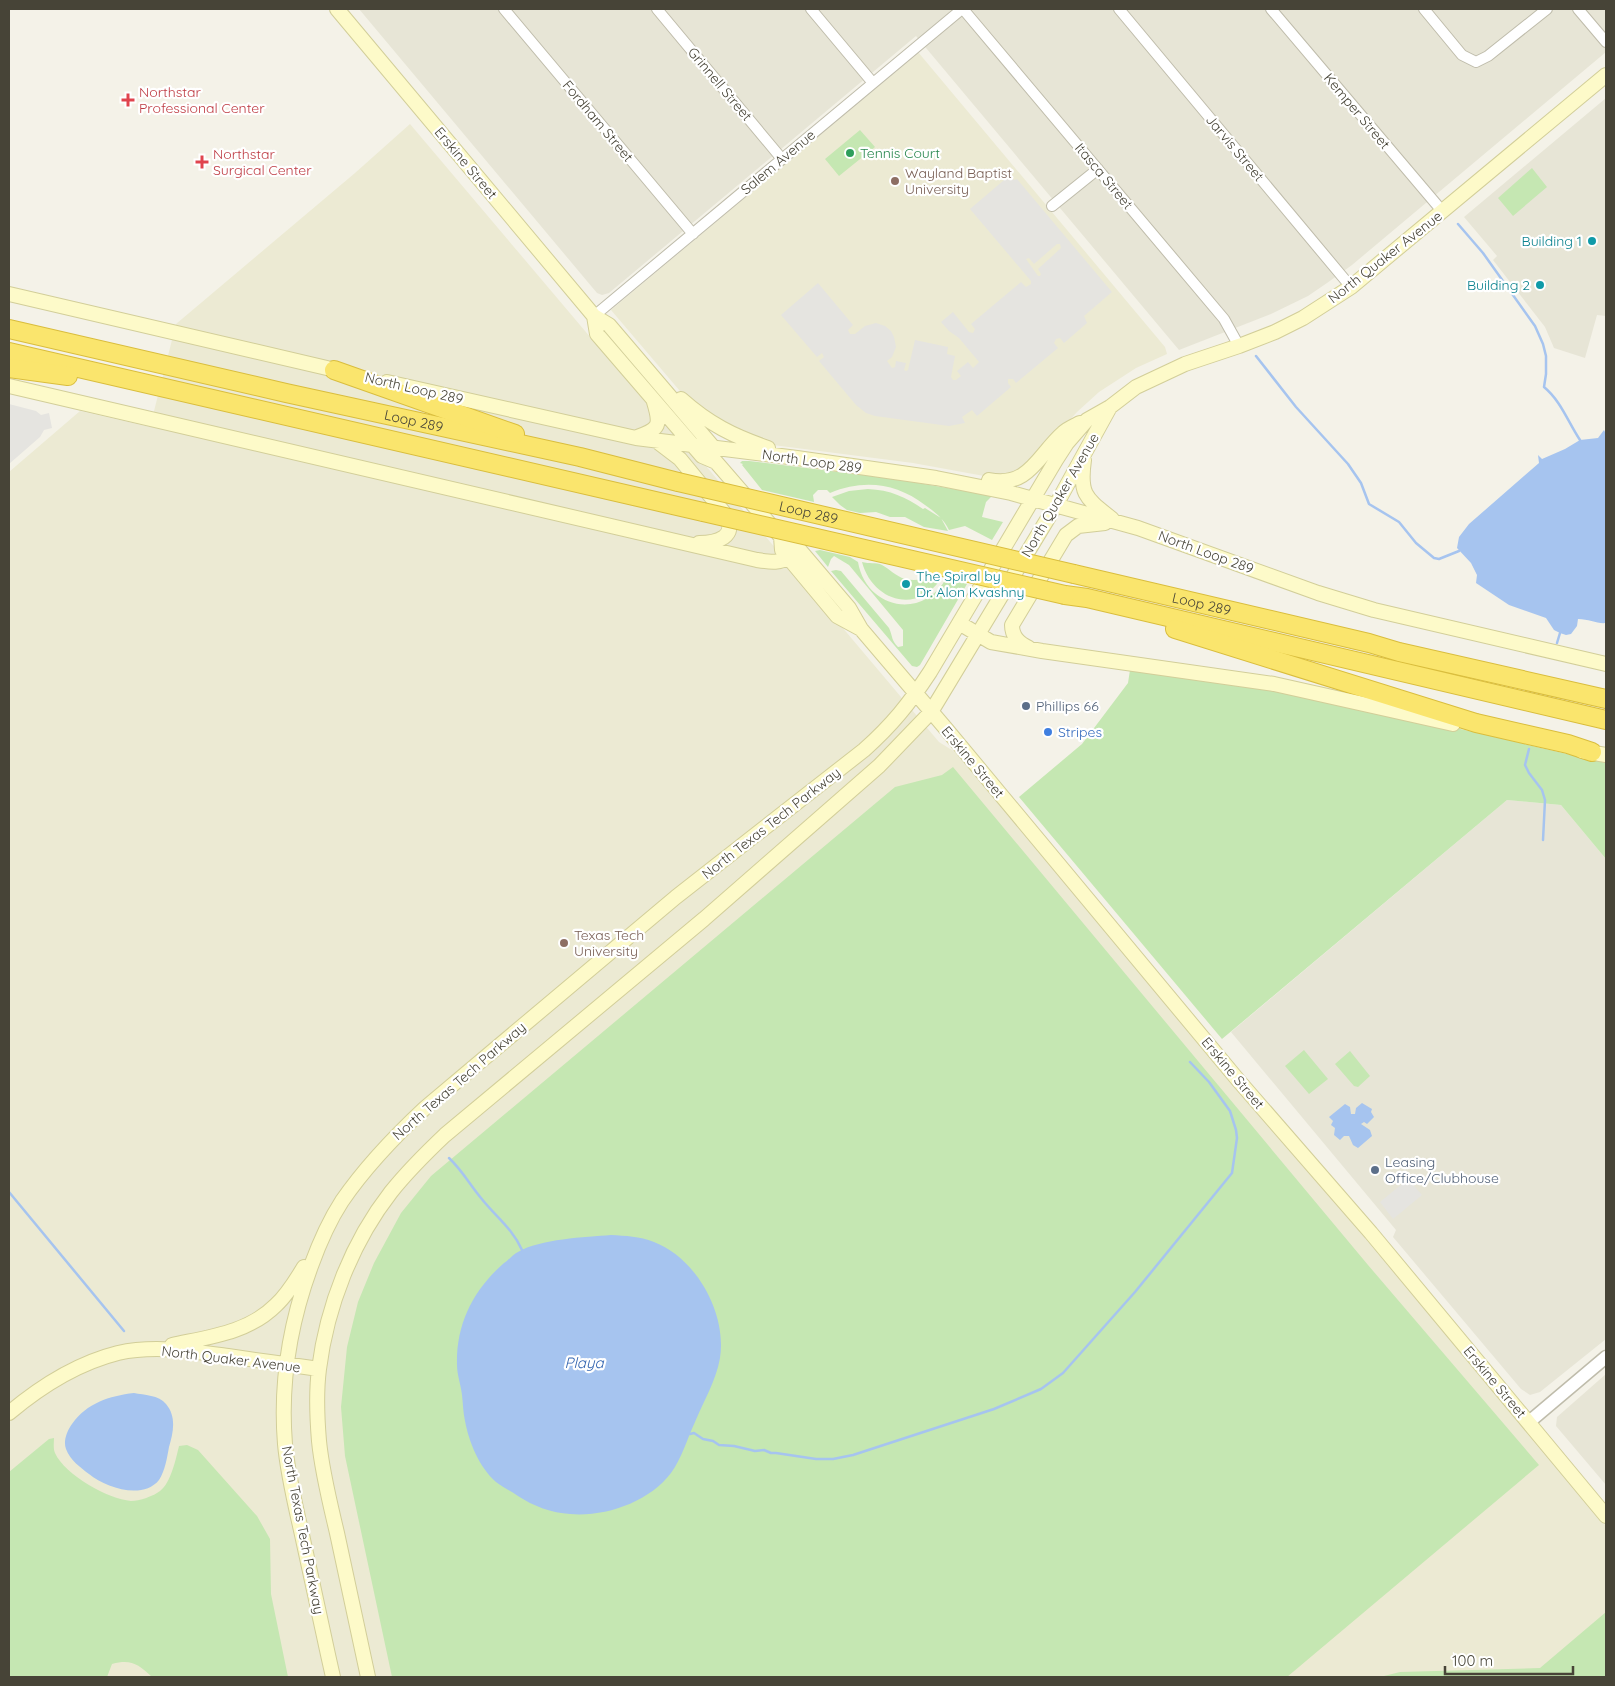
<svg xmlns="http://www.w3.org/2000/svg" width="1615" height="1686" viewBox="0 0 1615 1686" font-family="Quicksand,sans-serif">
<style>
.residential{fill:#e7e5d6}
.education{fill:#ecead3}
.green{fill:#c5e7b2}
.parking{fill:#e5e4e0;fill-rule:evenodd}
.water{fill:#a6c4ef}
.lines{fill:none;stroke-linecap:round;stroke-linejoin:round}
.stream{stroke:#a6c4ef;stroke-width:2.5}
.minor-casing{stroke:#bfbcab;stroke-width:12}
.tertiary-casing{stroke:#bfbcab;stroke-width:15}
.secondary-casing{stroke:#d2ce99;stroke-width:16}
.motorway-casing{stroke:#d9bd3d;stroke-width:20}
.minor{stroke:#fff;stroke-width:10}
.tertiary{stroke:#fff;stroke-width:12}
.secondary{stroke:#fdfac9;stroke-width:14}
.motorway{stroke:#fae56d;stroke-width:18}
.motorway-bridge-casing{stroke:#d9bd3d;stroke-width:20;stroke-linecap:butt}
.motorway-bridge{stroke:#fae56d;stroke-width:18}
.health-dot{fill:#e0444e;stroke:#fff;stroke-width:2}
.leisure-dot{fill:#2e9e5b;stroke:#fff;stroke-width:2}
.education-dot{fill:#8d6e63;stroke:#fff;stroke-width:2}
.culture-dot{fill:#0f9aa8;stroke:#fff;stroke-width:2}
.service-dot{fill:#5c6f8a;stroke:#fff;stroke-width:2}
.shop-dot{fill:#3f7fe0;stroke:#fff;stroke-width:2}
.labels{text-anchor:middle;stroke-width:4.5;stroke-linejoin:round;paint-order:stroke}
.street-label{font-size:14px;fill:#474437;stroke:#fff}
.health-label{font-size:14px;fill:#be3a42;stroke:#fff;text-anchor:start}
.leisure-label{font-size:14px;fill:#27864d;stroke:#fff;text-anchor:start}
.education-label{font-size:14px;fill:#785e54;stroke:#fff;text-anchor:start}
.culture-label{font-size:14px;fill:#0d838f;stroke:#fff;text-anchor:end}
.service-label{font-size:14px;fill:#4e5e75;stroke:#fff;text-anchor:start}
.shop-label{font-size:14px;fill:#366cbe;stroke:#fff;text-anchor:start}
.water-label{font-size:15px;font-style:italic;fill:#3264b0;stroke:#fff}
</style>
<rect width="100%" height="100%" fill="#f4f2e8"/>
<path class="residential" d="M359,9H1606V52L1352,265L1327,283L1308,296L1271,314L1179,350L916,36L609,293L602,295L597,293Z
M1606,98V316L1597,315L1585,358L1554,348L1545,327L1493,260L1497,256L1464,217Z
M1507,800L1561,805L1606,859V1339L1540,1392L1530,1395L1521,1389L1393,1237L1396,1230L1231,1032Z
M1606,1374V1485L1556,1426L1557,1417Z"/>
<path class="education" d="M918,52L1165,347L1167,354L1136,368L1099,392L1077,412L1025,469L995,478L913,463L773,445L747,438L685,397L611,310Z
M410,124L651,409L695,453L939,742L955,752L976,774L1606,1526V1677H9V472L80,411L150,427L176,324L355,173Z"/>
<path class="green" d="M860,130L875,147L839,176L825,159Z
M1532,168L1547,187L1513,216L1498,198Z
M742,461H749L895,479L988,495L991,497L986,502L982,517L1003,522L992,540L965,526L949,530C943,518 936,513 925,505C896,483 864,479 830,493L827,490H818L813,495L814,502L762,490L742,465L743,464L740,463Z
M868,489C890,490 906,497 923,509L925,508L941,518L948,531L924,527L905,517H890L876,512L860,513L847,510L840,505L832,497L849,491Z
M820,550L850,557L858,562C866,608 921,621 946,579L967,584L920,665L917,667L912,666L831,571L836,570L841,571L889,628C893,637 891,640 898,647L903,646V630L849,565L834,556L831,559L828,567L815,551Z
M862,562C869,564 876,562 882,565C890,569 895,576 905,579C917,582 928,577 940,580C916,615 872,600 862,562Z
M1130,670L1268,688L1413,718L1606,763V859L1561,805L1507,800L1222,1039L1019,797L1082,744L1128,683Z
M953,767L1368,1265L1539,1465L1287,1677H392L345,1456L341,1407L347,1347L358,1302L374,1263L401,1213L431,1176L895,787L942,775Z
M1304,1050L1328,1079L1309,1094L1285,1066Z
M1350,1051L1370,1076L1358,1087L1354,1086L1335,1064Z
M54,1438C54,1442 53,1449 55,1453C65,1475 108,1499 131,1501C139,1501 154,1496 160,1491C171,1483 176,1458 179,1446L187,1445L198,1450L257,1516L270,1539L271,1594L288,1677H152C138,1664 131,1659 112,1664L107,1677H9V1472L49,1439Z
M1606,1612V1677H1380L1400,1672L1540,1668Z"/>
<path class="parking" d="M1010,175L1014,180L1017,179L1112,292L1084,316L1087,323L1064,343L1060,338L1056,339L1054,343L1058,348L1016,383L1013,379H1008V383L1011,387L977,416L972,410L962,417L965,423L949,426L875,416L866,413L856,405L819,361L824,357L822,353L817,357L781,315L818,283L853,325L848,330L850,334H855L865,326L876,323L885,326L891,331L894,337L896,347L892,357L887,361L892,368L895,367L896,361L906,363L904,370L906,371L908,370L915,340L948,347L947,354L955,356L951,377L953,380H956L961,376L957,371L968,362L973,368L979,362L959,338L949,331L941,322L953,312L969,332L973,333L975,329L971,324L1021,282L1026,287L1031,284V281L970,209ZM1057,244H1060L1061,248L1038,269L1041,274L1040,276H1038L1026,259L1029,258L1034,264Z
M9,404L36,411L41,415L49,413L52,428L44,430L40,437L9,464Z
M1408,1179L1422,1195L1393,1219L1380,1202Z"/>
<path class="water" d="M1604,430L1606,434V623C1597,624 1589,619 1578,619L1577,626L1571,634L1566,635L1560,633L1554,630L1546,618L1509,605L1476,583L1477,575L1471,563L1457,548L1459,537L1469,524L1539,463L1538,455L1542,459L1565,449L1580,440L1598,438Z
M1362,1103L1372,1109L1371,1112L1374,1117L1367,1124L1364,1122L1361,1124L1370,1130L1372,1136L1358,1148L1353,1145L1349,1136H1344L1340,1140L1334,1135L1335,1128L1331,1125L1333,1121L1329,1117L1345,1104L1350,1107L1351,1114H1355L1356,1108Z
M611,1235C626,1236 639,1236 654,1242C696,1258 727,1313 720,1358C716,1381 704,1400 695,1422C687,1439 682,1458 671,1473C649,1502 606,1517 570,1514C552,1513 533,1506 518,1496C511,1491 502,1487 496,1482C479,1467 469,1442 465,1421C463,1412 463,1403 462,1395C461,1385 457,1375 457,1365C456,1324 473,1290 504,1263C509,1260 513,1254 518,1252C540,1239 585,1237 611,1235Z
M134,1393C144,1395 159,1395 166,1404C177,1417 173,1433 169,1447C167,1458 165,1471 159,1480C143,1500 106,1488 89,1474C81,1468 70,1460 66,1449C63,1441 67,1431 72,1424C87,1403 109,1396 134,1393Z"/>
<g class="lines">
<path class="stream" d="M1458,224L1483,253L1535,326L1543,344L1546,356V374L1544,387C1561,401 1568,422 1580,440
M1256,356L1296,407L1348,464L1361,483L1369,504L1399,522L1416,543L1434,558L1439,559L1459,551
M1557,643L1560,633
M1529,749L1525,765L1529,773L1542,790L1545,800L1543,840
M449,1158C462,1170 470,1185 481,1198C495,1216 513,1229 522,1250
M9,1192L124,1331
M690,1434L694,1433L703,1439L713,1441L719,1445L734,1446L755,1451L764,1450L771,1453H776L816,1459H833L853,1455L994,1409L1041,1389L1063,1373L1135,1292L1232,1173L1237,1138L1236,1130L1230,1111L1209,1082L1190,1062"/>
<defs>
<path id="minor" d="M504,9L693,234
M657,9L782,159
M811,9L873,83
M963,9L1224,319L1239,346
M1119,9L1351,287
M1271,9L1443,212
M1424,9L1462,55L1476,62L1488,56L1547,9
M1578,9L1606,42
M1052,206L1098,169
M594,316L962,9"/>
<path id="tertiary" d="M1529,1422L1606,1357"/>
<path id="secondary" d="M337,9L594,316L609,325L713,447L714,453
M9,294L344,372
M594,316L597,334L702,456L716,462L781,537L792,541L849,608L861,629L947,730L1238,1080L1371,1233L1606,1516
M387,382L636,438L797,458L936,478L1011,493L1138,528L1318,593L1374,610L1606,664
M9,386L757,560C770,562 780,564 790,556L792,541
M681,399C709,424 733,436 768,448
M637,437C660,429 661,425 654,402
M659,443L680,459L726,515C738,537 717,543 699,543
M1084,460C1079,495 1086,498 1112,519
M989,480C1029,488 1038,455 1063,433C1067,429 1074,426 1080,423
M781,537L782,550L837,616L861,629
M959,623L991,642L1042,651L1274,684L1453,724
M1029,648C1019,643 1012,637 1012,625L1066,535L1078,526L1105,523
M1582,751L1606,755
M172,1345C209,1337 248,1333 276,1305C288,1294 296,1280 304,1267
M9,1413C40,1387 78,1363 118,1353C154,1345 192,1351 228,1356C258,1360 289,1365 319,1369
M333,1677C323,1633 314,1589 304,1544C297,1511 288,1478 285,1444C280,1383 290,1323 311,1266C319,1244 329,1221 342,1201C366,1166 394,1137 425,1108L676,897L864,750C892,725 909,704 930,672L1056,460L1067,443L1087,420L1110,407L1136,387L1185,364L1239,346L1275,332L1303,318L1351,287L1606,75
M368,1677C358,1629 347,1581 337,1533C330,1503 322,1472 319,1441C317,1417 316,1392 319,1369C327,1306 352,1242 391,1192C407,1172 426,1153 445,1135L704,919L879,766L931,712L1056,505L1110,407"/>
<g id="motorway">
<path id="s1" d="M9,329L286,393L580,457L678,482"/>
<path d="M9,352L703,512"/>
<path d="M9,368L68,376"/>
<path d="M334,370L515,434"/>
<path id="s2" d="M1074,574L1369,643L1399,652L1606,699"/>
<path d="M1065,595L1087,598L1606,720"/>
<path d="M1175,629L1476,723L1568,744L1592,752"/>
</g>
</defs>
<use href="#minor" class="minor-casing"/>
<use href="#tertiary" class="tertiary-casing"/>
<use href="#secondary" class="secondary-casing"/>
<use href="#motorway" class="motorway-casing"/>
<use href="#minor" class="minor"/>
<use href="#tertiary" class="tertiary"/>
<use href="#secondary" class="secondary"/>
<use href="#motorway" class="motorway"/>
<defs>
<g id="motorway-bridge">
<path id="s3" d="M678,482L1074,574"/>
<path d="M703,512L1065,595"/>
</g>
</defs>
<use href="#motorway-bridge" class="motorway-bridge-casing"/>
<use href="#motorway-bridge" class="motorway-bridge"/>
</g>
<g class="health-dot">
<path d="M125.5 92.5h5v5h5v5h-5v5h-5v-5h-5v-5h5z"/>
<path d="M199.5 154.5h5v5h5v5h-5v5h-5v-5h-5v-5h5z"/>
</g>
<circle class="leisure-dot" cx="850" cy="153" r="5"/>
<g class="education-dot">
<circle cx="895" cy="181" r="5"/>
<circle cx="564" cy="943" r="5"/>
</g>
<g class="culture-dot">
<circle cx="1592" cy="241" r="5"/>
<circle cx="1540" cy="285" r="5"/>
<circle cx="906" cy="584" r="5"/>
</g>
<g class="service-dot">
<circle cx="1026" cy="706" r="5"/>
<circle cx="1375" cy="1170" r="5"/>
</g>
<circle class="shop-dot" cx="1048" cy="732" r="5"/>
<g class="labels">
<g class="street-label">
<text transform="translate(720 84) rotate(50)" y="5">Grinnell Street</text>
<text transform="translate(1357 111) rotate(50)" y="5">Kemper Street</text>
<text transform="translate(598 121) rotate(50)" y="5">Fordham Street</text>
<text transform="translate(1235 148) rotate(50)" y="5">Jarvis Street</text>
<text transform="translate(778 162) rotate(-40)" y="5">Salem Avenue</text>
<text transform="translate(466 163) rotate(50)" y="5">Erskine Street</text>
<text transform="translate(1104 176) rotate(50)" y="5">Itasca Street</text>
<text transform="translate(1385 257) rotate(-38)" y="5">North Quaker Avenue</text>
<text transform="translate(414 388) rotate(13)" y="5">North Loop 289</text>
<text dy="5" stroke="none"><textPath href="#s1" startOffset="415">Loop 289</textPath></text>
<text transform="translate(812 461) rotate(8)" y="5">North Loop 289</text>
<text transform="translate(1060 495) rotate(-60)" y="5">North Quaker Avenue</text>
<text dy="5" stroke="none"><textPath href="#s3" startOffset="134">Loop 289</textPath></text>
<text transform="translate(1206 552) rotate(20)" y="5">North Loop 289</text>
<text dy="5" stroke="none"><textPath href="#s2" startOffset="131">Loop 289</textPath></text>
<text transform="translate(973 762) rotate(50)" y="5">Erskine Street</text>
<text transform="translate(771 823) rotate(-38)" y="5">North Texas Tech Parkway</text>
<text transform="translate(1233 1073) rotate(50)" y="5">Erskine Street</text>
<text transform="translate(459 1081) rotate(-41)" y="5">North Texas Tech Parkway</text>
<text transform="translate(231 1359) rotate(7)" y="5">North Quaker Avenue</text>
<text transform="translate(1495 1382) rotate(50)" y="5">Erskine Street</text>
<text transform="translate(303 1530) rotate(79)" y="5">North Texas Tech Parkway</text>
</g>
<g class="health-label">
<text x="139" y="97">Northstar<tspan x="139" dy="16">Professional Center</tspan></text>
<text x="213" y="159">Northstar<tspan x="213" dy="16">Surgical Center</tspan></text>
</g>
<g class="leisure-label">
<text x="860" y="158">Tennis Court</text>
</g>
<g class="education-label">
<text x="905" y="178">Wayland Baptist<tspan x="905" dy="16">University</tspan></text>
<text x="574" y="940">Texas Tech<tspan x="574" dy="16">University</tspan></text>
</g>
<g class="culture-label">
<text x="1582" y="246">Building 1</text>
<text x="1530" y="290">Building 2</text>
<text x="916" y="581" text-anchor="start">The Spiral by<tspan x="916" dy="16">Dr. Alon Kvashny</tspan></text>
</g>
<g class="service-label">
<text x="1036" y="711">Phillips 66</text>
<text x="1385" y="1167">Leasing<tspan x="1385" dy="16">Office/Clubhouse</tspan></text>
</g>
<g class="shop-label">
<text x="1058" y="737">Stripes</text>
</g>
<g class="water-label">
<text x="584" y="1368">Playa</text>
</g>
</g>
<rect width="1615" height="1686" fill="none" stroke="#474437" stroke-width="20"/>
<path d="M1445 1666v8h128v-8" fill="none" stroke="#474437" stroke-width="2.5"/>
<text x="1452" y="1666" font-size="15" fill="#474437" stroke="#ffffff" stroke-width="4" paint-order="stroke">100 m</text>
</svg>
